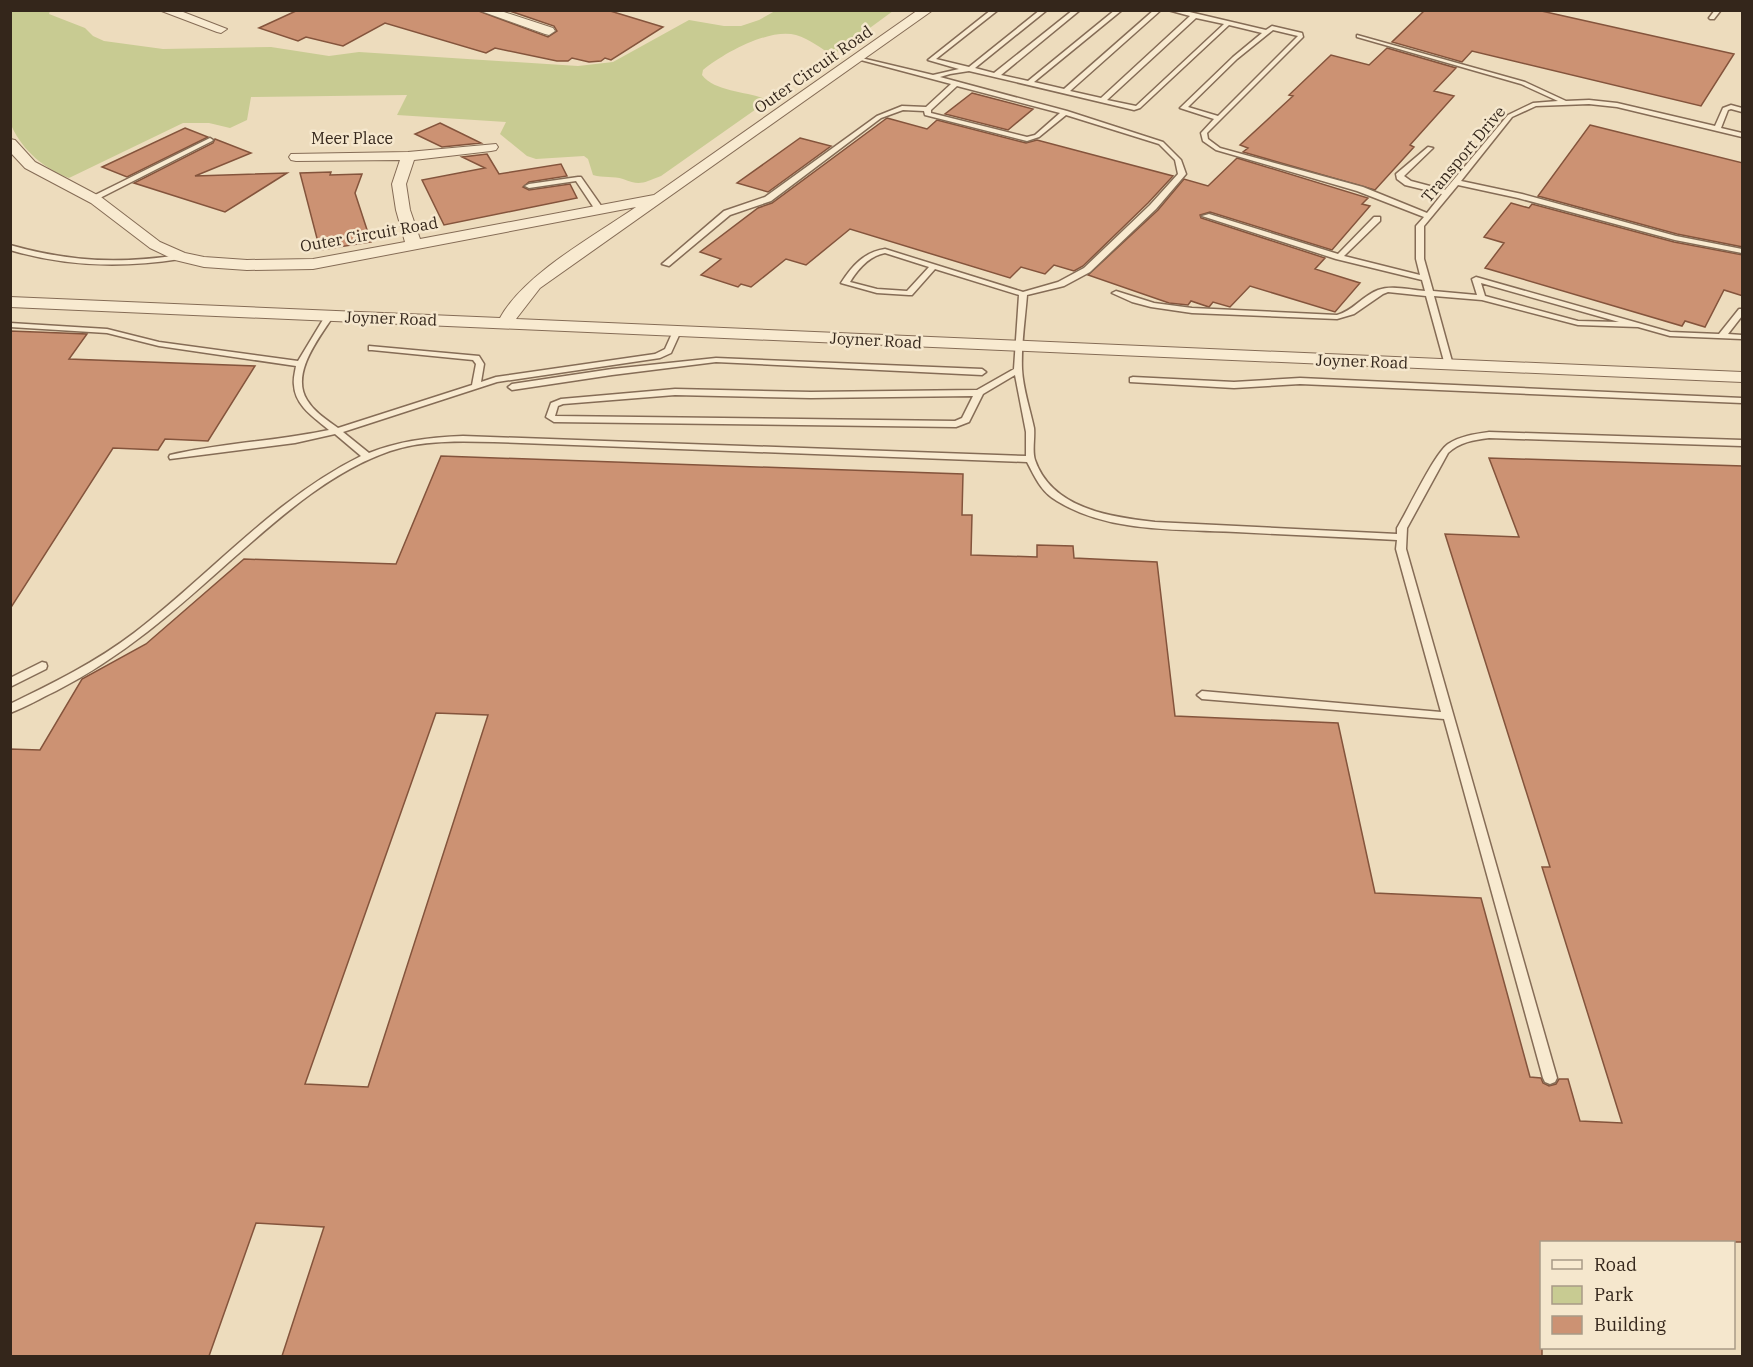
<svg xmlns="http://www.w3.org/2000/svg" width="1753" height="1367" viewBox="0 0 1753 1367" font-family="'IBM Plex Serif',serif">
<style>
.green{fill:#c8cb92}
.building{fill:#cc9273;stroke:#84543c;stroke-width:1.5;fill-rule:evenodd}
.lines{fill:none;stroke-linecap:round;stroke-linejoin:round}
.service-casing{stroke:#856c56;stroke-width:3}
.minor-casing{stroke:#856c56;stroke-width:2}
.service{fill:#f8ead0;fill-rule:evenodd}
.minor{fill:#f8ead0;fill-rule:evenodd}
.labels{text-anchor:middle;stroke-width:5;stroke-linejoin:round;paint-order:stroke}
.far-street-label{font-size:16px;fill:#34261b;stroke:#f5e7cd}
</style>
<rect width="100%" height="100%" fill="#eddcbd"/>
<path class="green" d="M10,11H50L49,14L85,28L93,36L104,41L163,49L271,47L329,56L359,52L578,66L613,62L689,20L724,26H741L759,20L775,11H893L833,55C821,49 810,39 796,35C769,28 724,53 703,70L702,75C715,92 746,91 765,99L766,102L661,176C643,183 640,186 623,179C614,176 603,178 593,175L588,159L584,156L536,159L527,156L500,134L506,122L397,115L407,95L251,97L247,120L230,128L209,123H183L69,178C45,169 23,151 12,127C7,116 10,29 10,11Z"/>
<path class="building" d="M298,10H476L548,37L557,31L554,26L507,10H607L663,27L611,60L605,58L601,61L589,62L572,58L568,61H557L495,48L486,53L385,23L343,46L306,37L298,41L259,28Z
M1425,10H1537L1734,54L1701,106L1472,51L1462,62L1392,42Z
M1387,48L1456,68L1434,91L1454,96L1410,145L1414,147L1375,190L1243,152L1248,148L1240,145L1293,96L1289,95L1331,55L1369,65Z
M972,93L1033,109L1008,130L945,114Z
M887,118L927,129L937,120L1026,143L1037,140L1173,176L1148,203L1083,266L1074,271L1054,265L1045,274L1021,267L1010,278L850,229L806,265L786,259L751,287L741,284L738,287L701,275L721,259L700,252L758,208L772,203Z
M440,123L481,143L442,147L415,134Z
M1590,125L1743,163V247L1677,234L1538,196Z
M185,128L208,137L127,177L102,167Z
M800,138L831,146L768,192L737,183Z
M215,139L251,153L195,176L287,173L225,212L134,183L213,143Z
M487,154L499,174L561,164L567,176L529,182L523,187L529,190L570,184L577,198L444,225L422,180L485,168L462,157Z
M1237,158L1368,198L1362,204L1370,206L1332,250L1210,212L1200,215L1201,218L1325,258L1315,269L1360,283L1335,312L1250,286L1230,307L1213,302L1209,307L1191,301L1188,305L1169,303L1088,275L1158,210L1184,179L1208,186Z
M331,172L330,175L362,174L355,193L371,242L320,250L300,173Z
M1511,203L1529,208L1532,204L1674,242L1743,255V296L1724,290L1705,327L1685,321L1682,326L1485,268L1504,243L1484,237Z
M10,331L87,334L69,359L255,366L208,441L165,439L158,450L113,448L10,609Z
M441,456L963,474L962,515H972L971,555L1037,557V545L1073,546L1074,558L1157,562L1175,716L1338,723L1375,893L1481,898L1530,1077L1541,1078L1543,1083L1549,1086L1556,1084L1559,1079H1568L1580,1121L1622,1123L1542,867H1550L1445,534L1519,537L1489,458L1743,466V1242H1542V1356H282L324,1227L256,1223L209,1356H10V749L40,750L82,679L146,644L244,559L396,564ZM436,713L488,715L368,1087L305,1084Z"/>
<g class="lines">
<defs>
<path id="service" d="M991,10H998L936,59L969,67L1040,10H1047L975,68L994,73L1073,10H1080L1001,75L1028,81L1115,10H1122L1034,82L1064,89L1154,10H1161L1070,91L1101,98L1190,16L1168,10H1181L1266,30L1272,26L1302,33L1303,37L1207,133L1208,139L1220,148L1363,187L1427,213L1442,194L1405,185L1397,179L1396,174L1428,147L1433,148L1404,176L1411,181L1445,190L1508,115L1533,103L1558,101L1521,84L1357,37V35L1525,82L1566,101L1589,100L1617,103L1715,126L1723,108L1731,105L1742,108V112L1731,109L1728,110L1721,128L1742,133V137L1617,107L1589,104L1536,106L1512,117L1461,181L1522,194L1676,236L1742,249V253L1675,240L1518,198L1458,185L1424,226V259L1433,291L1477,295L1472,279L1476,277L1670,332L1719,334L1739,309H1742V316L1728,334L1742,335V339L1670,336L1638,327L1578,325L1482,300L1434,296L1453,365L1449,368L1445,365L1426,296L1388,292L1383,294L1354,314L1337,319L1192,313L1151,307L1132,302L1112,293L1116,291L1154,303L1192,308L1337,315C1353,311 1362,296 1378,290C1392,285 1410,290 1425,291L1422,280L1336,259L1202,216L1209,214L1338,254L1374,217H1380V221L1344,256L1420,275L1416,259V226L1424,217L1357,191L1216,150L1203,141L1201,133L1214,119L1180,108L1233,57L1262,33L1229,25L1140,108L1134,110L969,71L950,74L940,77L1067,111L1163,142L1181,160L1186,174L1156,209L1090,272L1064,286L1027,295C1025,320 1021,345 1022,369C1023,389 1030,409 1034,428C1035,438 1032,451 1035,460C1052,509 1111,517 1155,522L1397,534V528C1408,510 1434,454 1448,444C1460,436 1475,434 1489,432L1742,440V446L1489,438C1473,440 1460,442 1448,453L1407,528L1406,549L1557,1078L1555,1082L1550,1084L1545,1082L1543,1078L1444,719L1202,699L1197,695L1202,691L1441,712L1396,549L1397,540C1343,537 1290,535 1236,532C1177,529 1109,533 1057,501C1041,492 1035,477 1027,462L494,442C459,441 423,440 390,451C329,472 278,519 230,561C173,612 124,656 56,691C41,698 26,707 10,713V704C53,683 96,662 134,633C210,575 274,499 361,456L335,434L295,443L170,459L169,457L170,455C222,443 277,441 329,430C315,418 295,406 294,385C293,379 295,372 296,366L159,346L107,333L10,327V323L107,329L159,342L298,361L327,313H333L334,315C320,337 290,373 307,400C314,412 327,420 338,428L472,385L476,364L473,360L372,350H369V346L479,356L484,364L481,382L496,377L655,354L665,349L674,329H677L681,331L671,353L660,358L497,382L343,432L369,453C399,441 430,437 463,436L1026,456V432L1015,375L983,394L969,422L956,427L554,422L546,417L551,403L561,399L675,389L811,392L977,390L1014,369L1019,295L935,269L912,295H909L877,293L841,283C852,266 864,252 885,249L1023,292L1058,282L1084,268L1150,205L1178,174L1175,160L1159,144L1066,115L1039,137L1027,141L925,115L924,111L903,110L881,118L771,201L730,215L669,266L662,264L724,211L765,197L877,116L902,106L926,107L951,84L857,59V57L933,75L959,69L928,60ZM1196,18L1224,24L1136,106L1107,100ZM1273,30L1298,36L1218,116L1188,107L1237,59ZM957,86L1060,113L1035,135L1027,137L931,113V110ZM885,253L929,267L907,291L877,289L850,282C858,269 869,256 885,253ZM1481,283L1619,322L1578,321L1485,296ZM675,395L811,398L973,396L962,418L955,421L555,416L558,406L563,404Z
M1715,10H1721L1714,19H1710L1709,18Z
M210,138L213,140L212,141L96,200L89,198Z
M578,177H581L602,207V211H596L576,181L529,188L525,186L529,184Z
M10,245C71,262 118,264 180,255L184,257L180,259C122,268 67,267 10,250Z
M716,358L982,369L986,372L982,375L716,362L612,375L512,390L508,387L512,384L612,369Z
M1133,377L1234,382L1300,378L1742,398V403L1300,384L1234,388L1130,382V378Z
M42,662L46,663L47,666L46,669L10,687V678Z"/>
<path id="minor" d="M159,10H178L227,29L221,33L217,32Z
M478,10H498L553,28L555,31L549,35L545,34Z
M918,10H933L540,288L516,319L1742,372V382L10,307V297L500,318C524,274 594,236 636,207L313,269L247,270L204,267L175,260L150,248L91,203L25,168L10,152V139L15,140L35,162L101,197L160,242L185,253L204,257L247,260L313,259L405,242L396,210L392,184L400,160L296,161L291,160L289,157L291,154L408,152L496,144L498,147L496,150L491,151L414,160L406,184L410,210L420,239L654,195Z"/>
</defs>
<use href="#service" class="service-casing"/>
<use href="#minor" class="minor-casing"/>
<use href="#service" class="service"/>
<use href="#minor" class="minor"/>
</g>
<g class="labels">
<g class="far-street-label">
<text transform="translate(813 69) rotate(-35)" y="6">Outer Circuit Road</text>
<text x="352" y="144">Meer Place</text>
<text transform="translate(1463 154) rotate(-50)" y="6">Transport Drive</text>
<text transform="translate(369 234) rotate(-10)" y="6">Outer Circuit Road</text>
<text transform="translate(391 318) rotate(2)" y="6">Joyner Road</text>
<text transform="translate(876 340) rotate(3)" y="6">Joyner Road</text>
<text transform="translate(1362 361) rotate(2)" y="6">Joyner Road</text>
</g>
</g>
<rect width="1753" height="1367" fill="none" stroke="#34261b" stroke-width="24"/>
<rect x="1540" y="1241" width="195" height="108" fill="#f5e7cd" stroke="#a89a86" stroke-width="1.5"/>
<rect x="1552" y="1260" width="30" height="9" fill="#f8ead0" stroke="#a89a86" stroke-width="1.5"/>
<text x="1594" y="1271" font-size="18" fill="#34261b">Road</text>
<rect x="1552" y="1286" width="30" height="18" fill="#c8cb92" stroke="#a89a86" stroke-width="1.5"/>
<text x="1594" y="1301" font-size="18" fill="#34261b">Park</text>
<rect x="1552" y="1316" width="30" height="18" fill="#cc9273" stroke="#a89a86" stroke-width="1.5"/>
<text x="1594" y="1331" font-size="18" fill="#34261b">Building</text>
</svg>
